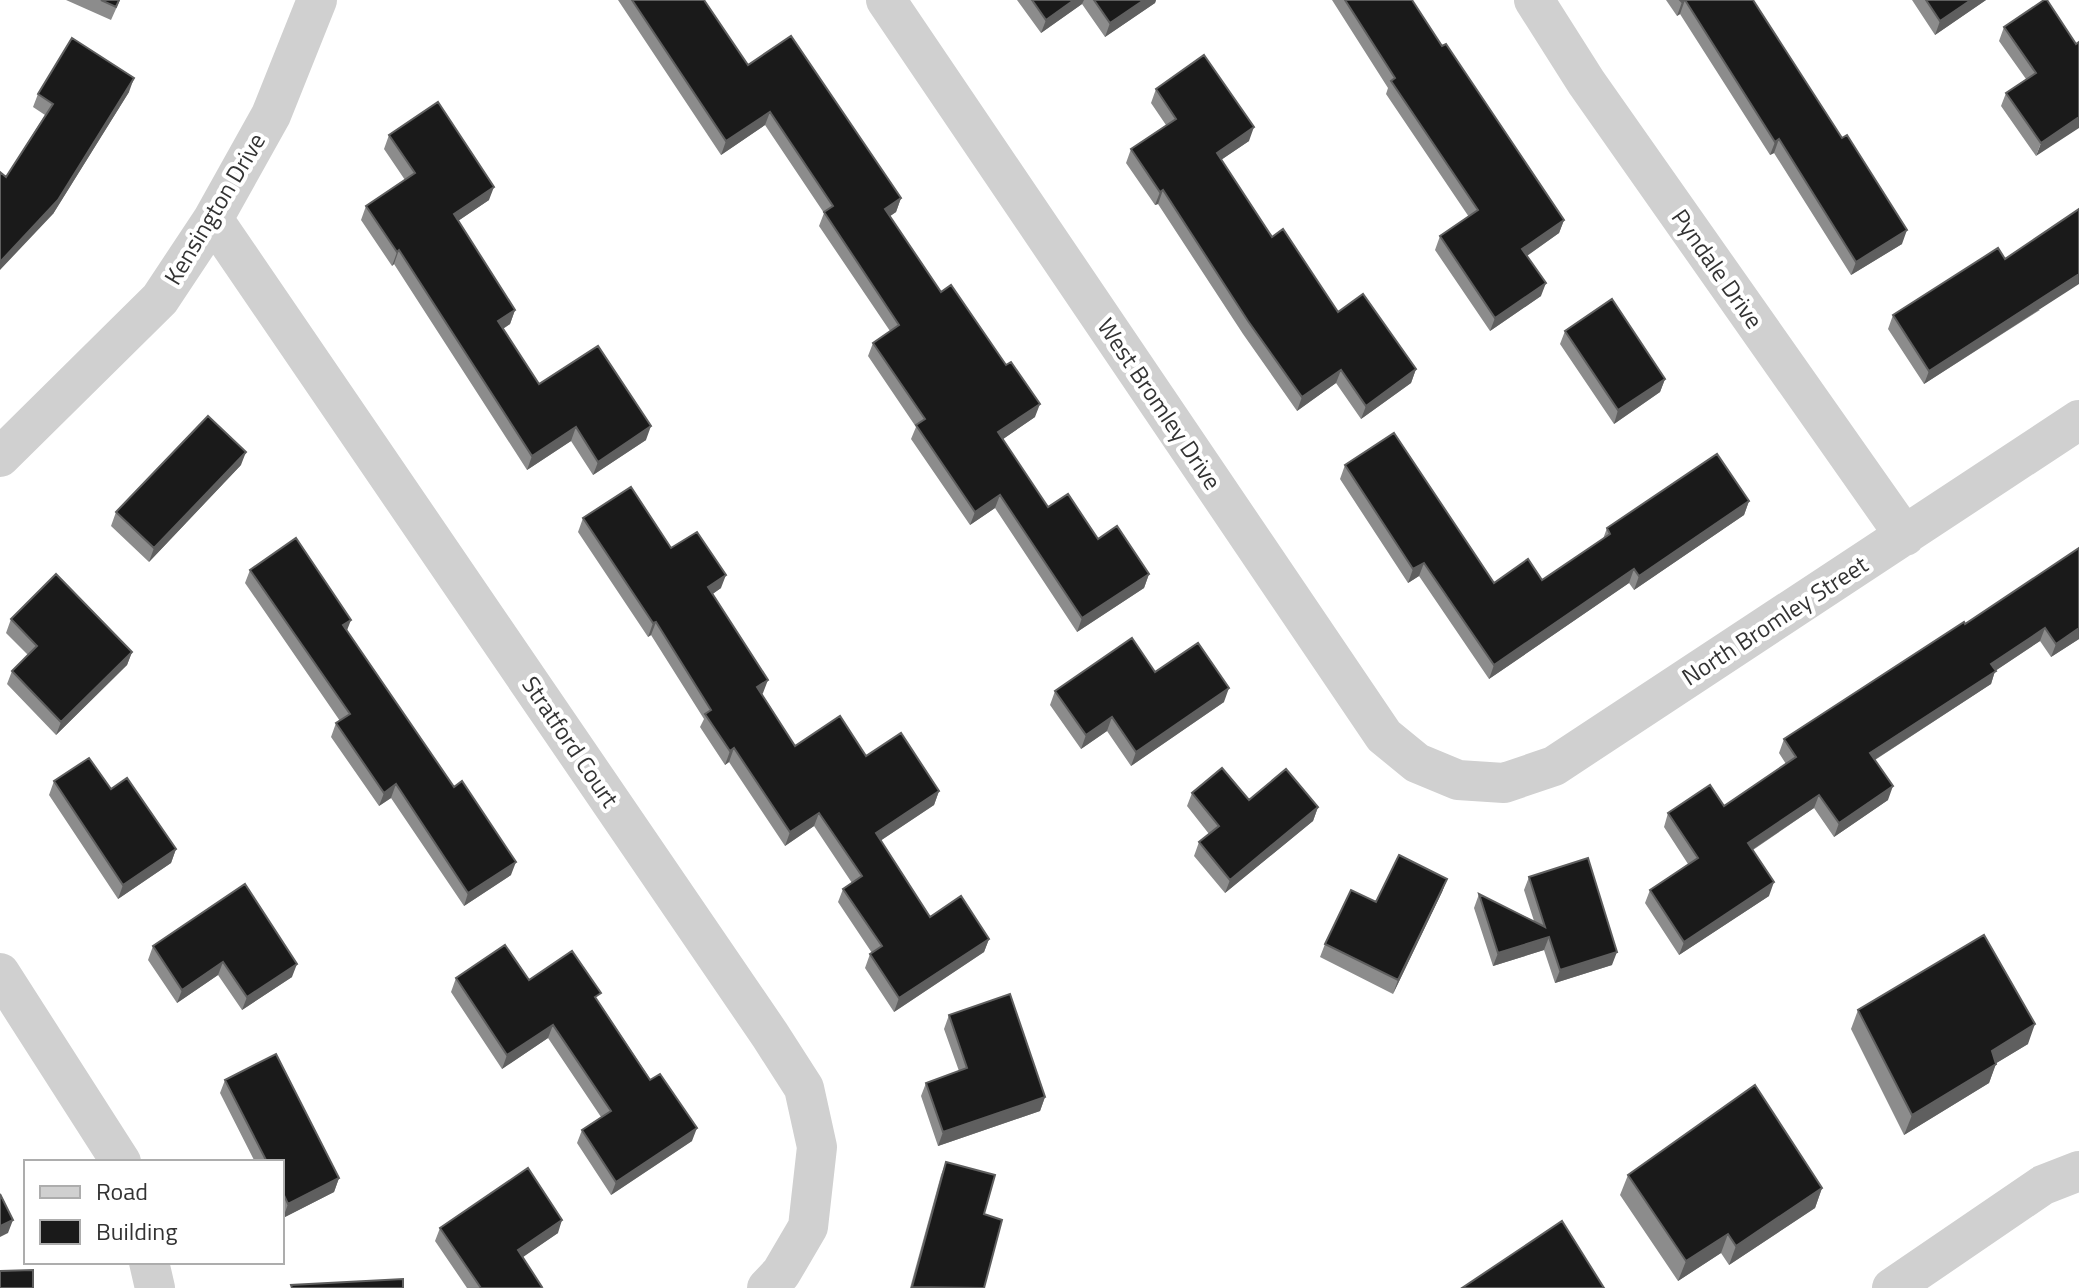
<svg xmlns="http://www.w3.org/2000/svg" width="2079" height="1288" viewBox="0 0 2079 1288" font-family="'Titillium Web',sans-serif">
<style>
.lines{fill:none;stroke-linecap:round;stroke-linejoin:round}
.minor{stroke:#d0d0d0;stroke-width:40}
.wall{fill:#8c8c8c}
.shaded-wall{fill:#5f5f5f}
.building{fill:#1a1a1a;stroke:#5f5f5f;stroke-width:2}
.labels{text-anchor:middle;stroke-width:8;stroke-linejoin:round;paint-order:stroke}
.street-label{font-size:24px;fill:#333;stroke:#fff}
</style>
<rect width="100%" height="100%" fill="#fff"/>
<g class="lines">
<path class="minor" d="M886,0L1384,736L1417,763L1458,780L1504,783L1554,766L2079,420
M1534,0L1586,82L1905,536
M213,219L770,1035L804,1088L817,1147L808,1227L781,1273L767,1288
M0,457L160,299L213,219L271,115L317,0
M0,973L121,1162
M149,1262L155,1288
M1892,1288L2043,1185L2079,1171"/>
</g>
<path class="wall" d="M66,0H120L111,20Z
M618,0H704L748,65L901,198L896,212L890,216L941,292L1035,417L1003,439L1048,507L1149,574L1144,588L1077,632L995,508L970,525L911,439L916,427L868,356L873,343L890,331L819,226L824,213L765,125L721,155Z
M1017,0H1156L1155,3L1105,37L1082,4L1041,33Z
M1332,0H1412L1442,46L1564,220L1559,233L1527,256L1541,296L1490,331L1435,250L1440,236L1469,217L1386,94L1388,88Z
M1666,0H1753L1902,244L1851,275L1774,153L1770,155L1680,14L1677,16Z
M1912,0H1986L1935,35Z
M2004,27L2076,44L2079,42L2036,156L2001,106L2006,93L2026,79L1999,41Z
M1156,89L1249,141L1221,160L1272,237L1338,312L1416,369L1411,383L1361,419L1336,383L1297,411L1243,334L1158,204L1155,205L1126,163L1131,149L1166,125L1151,103Z
M129,92L53,214L6,177L45,115L33,107L38,94Z
M389,135L489,200L458,221L515,310L510,324L503,329L539,384L646,440L593,475L571,441L527,470L394,264L392,266L361,220L366,206L405,180L384,149Z
M2040,310L1924,384L1888,329L1893,315Z
M1565,331L1665,379L1660,392L1614,424L1560,344Z
M241,465L149,562L111,526L116,512Z
M1345,465L1494,583L1542,580L1603,539L1607,528L1749,501L1744,515L1634,590L1629,583L1489,679L1419,576L1408,583L1340,479Z
M583,518L671,548L721,588L712,594L763,693L762,694L795,746L866,756L939,791L934,805L880,841L930,917L989,939L984,952L894,1012L865,968L870,954L872,953L838,902L843,889L852,883L814,826L785,846L729,762L725,765L700,727L704,719L651,635L648,637L578,532Z
M2079,548V639L2051,657L2040,641L1995,671L1991,684L1875,760L1888,800L1834,837L1814,808L1753,850L1769,896L1679,955L1645,903L1650,890L1688,864L1664,827L1668,813L1724,806L1786,764L1779,753L1784,739L1965,624Z
M250,570L347,631L511,875L464,906L391,798L379,806L331,737L336,723L340,721L245,583Z
M11,619L132,652L127,665L56,735L7,684L12,671L28,655L6,633Z
M1155,672L1224,702L1131,766L1107,731L1081,749L1050,705L1055,691Z
M54,781L176,849L171,863L118,899L49,795Z
M1192,793L1249,800L1318,807L1313,821L1225,893L1194,856L1199,842L1209,834L1187,806Z
M1529,877L1612,965L1555,983L1544,950L1493,966L1474,908L1479,894L1534,921L1524,890Z
M1447,879L1442,892L1393,994L1320,957L1325,944L1376,902Z
M153,946L292,977L242,1010L218,975L177,1003L148,960Z
M456,978L529,980L598,1001L692,1141L611,1195L577,1143L582,1130L601,1117L548,1038L502,1069L451,992Z
M1858,1010L2028,1044L1996,1063L1989,1083L1904,1135L1851,1029Z
M949,1015L1045,1097L1040,1111L938,1146L921,1096L926,1083L959,1071L944,1029Z
M225,1080L339,1178L334,1192L283,1218L282,1215V1162H255L220,1093Z
M946,1162L984,1214V1288H910L941,1175Z
M1628,1175L1822,1188L1815,1208L1729,1265L1721,1253L1678,1281L1620,1195Z
M440,1228L558,1233L522,1257L542,1288H467L435,1241Z"/>
<path class="shaded-wall" d="M1074,0H1084L1082,4L1041,33L1046,20Z
M1144,0H1156L1155,3L1105,37L1110,23Z
M1685,0L1680,14L1677,16L1682,2Z
M1971,0H1986L1935,35L1940,21Z
M134,78L129,92L53,214L0,270V262Z
M770,112L765,125L721,155L726,141Z
M2079,117V128L2036,156L2041,143Z
M1254,127L1249,141L1212,166L1217,153Z
M1779,139L1774,153L1770,155L1775,142Z
M494,187L489,200L449,227L454,214Z
M1163,190L1158,204L1155,205L1160,192Z
M901,198L896,212L880,223L885,209Z
M1564,220L1559,233L1518,262L1522,249Z
M1907,230L1902,244L1851,275L1856,262Z
M399,250L394,264L392,266L397,252Z
M2079,274V284L1924,384L1929,371Z
M1546,283L1541,296L1490,331L1495,318Z
M515,310L510,324L493,335L498,321Z
M1416,369L1411,383L1361,419L1366,406Z
M1341,370L1336,383L1297,411L1302,397Z
M1665,379L1660,392L1614,424L1618,410Z
M1040,404L1035,417L993,446L998,432Z
M651,426L646,440L593,475L598,462Z
M576,427L571,441L527,470L532,456Z
M246,452L241,465L149,562L154,548Z
M1000,495L995,508L970,525L975,512Z
M1749,501L1744,515L1634,590L1639,576Z
M1424,563L1419,576L1408,583L1413,569Z
M1634,569L1629,583L1489,679L1494,665Z
M1149,574L1144,588L1077,632L1082,618Z
M726,575L721,588L703,601L708,587Z
M351,620L346,633L343,625Z
M656,622L651,635L648,637L653,623Z
M2045,628L2040,641L1995,671L1991,684L1865,766L1870,753L1991,664Z
M2079,628V639L2051,657L2056,644Z
M132,652L127,665L56,735L61,722Z
M768,680L763,693L752,700L757,687Z
M1229,688L1224,702L1131,766L1136,752Z
M1112,717L1107,731L1081,749L1086,735Z
M734,748L729,762L725,765L730,751Z
M396,784L391,798L379,806L384,793Z
M1893,786L1888,800L1834,837L1839,823Z
M939,791L934,805L871,847L876,833Z
M1819,795L1814,808L1743,856L1748,843Z
M1318,807L1313,821L1225,893L1230,880Z
M819,813L814,826L785,846L790,832Z
M176,849L171,863L118,899L123,885Z
M516,862L511,875L464,906L468,893Z
M1447,879L1442,892L1393,994L1398,980Z
M1774,882L1769,896L1679,955L1684,942Z
M1549,937L1544,950L1493,966L1498,953Z
M989,939L984,952L894,1012L899,998Z
M1617,952L1612,965L1555,983L1560,970Z
M223,962L218,975L177,1003L182,990Z
M297,964L292,977L242,1010L247,997Z
M2035,1024L2028,1044L1985,1070L1992,1051Z
M553,1025L548,1038L502,1069L507,1055Z
M1996,1064L1989,1083L1904,1135L1912,1115Z
M1045,1097L1040,1111L938,1146L943,1132Z
M697,1128L692,1141L611,1195L616,1182Z
M339,1178L334,1192L283,1218L288,1204Z
M1822,1188L1815,1208L1729,1265L1736,1246Z
M13,1220L8,1233L0,1237V1226Z
M562,1220L558,1233L513,1264L518,1250Z
M1728,1234L1721,1253L1678,1281L1686,1261Z"/>
<path class="building" d="M101,0H119L116,7Z
M632,0H704L748,65L791,36L901,198L885,209L941,292L951,285L1006,365L1011,362L1040,404L998,432L1048,507L1068,494L1098,539L1117,526L1149,574L1082,618L1000,495L975,512L916,425L925,419L873,343L899,325L824,212L833,206L770,112L726,141Z
M1032,0H1074L1046,20Z
M1094,0H1144L1110,23Z
M1345,0H1412L1442,46L1446,44L1564,220L1522,249L1546,283L1495,318L1440,236L1478,210L1391,81L1395,78Z
M1680,0H1753L1842,138L1847,135L1907,230L1856,262L1779,139L1775,142L1685,0L1682,2Z
M1926,0H1971L1940,21Z
M2044,0H2047L2076,44L2079,42V117L2041,143L2006,93L2036,73L2004,27Z
M72,38L134,78L58,200L0,262V172L6,177L53,104L38,94Z
M1204,55L1254,127L1217,153L1272,237L1283,229L1338,312L1363,294L1416,369L1366,406L1341,370L1302,397L1248,321L1163,190L1160,192L1131,149L1176,119L1156,89Z
M438,102L494,187L454,214L515,310L498,321L539,384L598,346L651,426L598,462L576,427L532,456L399,250L397,252L366,206L415,173L389,135Z
M2079,209V274L1929,371L1893,315L1998,248L2005,259Z
M1612,299L1665,379L1618,410L1565,331Z
M208,416L246,452L154,548L116,512Z
M1394,433L1494,583L1528,559L1542,580L1610,534L1607,528L1717,454L1749,501L1639,576L1634,569L1494,665L1424,563L1413,569L1345,465Z
M631,487L671,548L697,532L726,575L708,587L768,680L757,687L795,746L840,716L866,756L901,733L939,791L876,833L930,917L961,896L989,939L899,998L870,954L882,946L843,889L862,876L819,813L790,832L734,748L730,751L705,714L711,710L656,622L653,623L583,518Z
M296,538L351,620L343,625L454,787L462,781L516,862L468,893L396,784L384,793L336,723L350,714L250,570Z
M2079,548V628L2056,644L2045,628L1991,664L1996,671L1870,753L1893,786L1839,823L1819,795L1748,843L1774,882L1684,942L1650,890L1698,858L1668,813L1710,785L1724,806L1796,757L1784,739L1964,622L1965,624Z
M56,574L132,652L61,722L12,671L37,646L11,619Z
M1132,638L1155,672L1198,643L1229,688L1136,752L1112,717L1086,735L1055,691Z
M89,758L111,789L127,778L176,849L123,885L54,781Z
M1222,768L1249,800L1286,769L1318,807L1230,880L1199,842L1219,826L1192,793Z
M1399,855L1447,879L1398,980L1325,944L1351,890L1376,902Z
M1588,858L1617,952L1560,970L1549,937L1498,953L1479,894L1545,927L1529,877Z
M245,884L297,964L247,997L223,962L182,990L153,946Z
M1984,935L2035,1024L1992,1051L1996,1064L1912,1115L1858,1010Z
M505,945L529,980L572,951L601,993L595,997L650,1080L660,1074L697,1128L616,1182L582,1130L611,1111L553,1025L507,1055L456,978Z
M1010,994L1045,1097L943,1132L926,1083L967,1068L949,1015Z
M276,1054L339,1178L288,1204L282,1191V1162H267L225,1080Z
M1755,1085L1822,1188L1736,1246L1728,1234L1686,1261L1628,1175Z
M946,1162L995,1175L984,1214L1002,1220L984,1288L912,1287Z
M528,1168L562,1220L518,1250L542,1287L540,1288H481L440,1228Z
M0,1194L13,1220L0,1226Z
M1562,1221L1604,1288H1462Z
M33,1270V1288H0V1271Z
M403,1279V1288H292L291,1285Z"/>
<g class="labels">
<g class="street-label">
<text transform="translate(215 209) rotate(-59)" y="8">Kensington Drive</text>
<text transform="translate(1717 269) rotate(55)" y="8">Pyndale Drive</text>
<text transform="translate(1159 404) rotate(56)" y="8">West Bromley Drive</text>
<text transform="translate(1775 621) rotate(-33)" y="8">North Bromley Street</text>
<text transform="translate(570 742) rotate(56)" y="8">Stratford Court</text>
</g>
</g>
<rect x="24" y="1160" width="260" height="104" fill="#ffffff" stroke="#adadad" stroke-width="2"/>
<rect x="40" y="1186" width="40" height="12" fill="#d0d0d0" stroke="#adadad" stroke-width="2"/>
<text x="96" y="1200" font-size="24" fill="#333333">Road</text>
<rect x="40" y="1220" width="40" height="24" fill="#1a1a1a" stroke="#adadad" stroke-width="2"/>
<text x="96" y="1240" font-size="24" fill="#333333">Building</text>
</svg>
